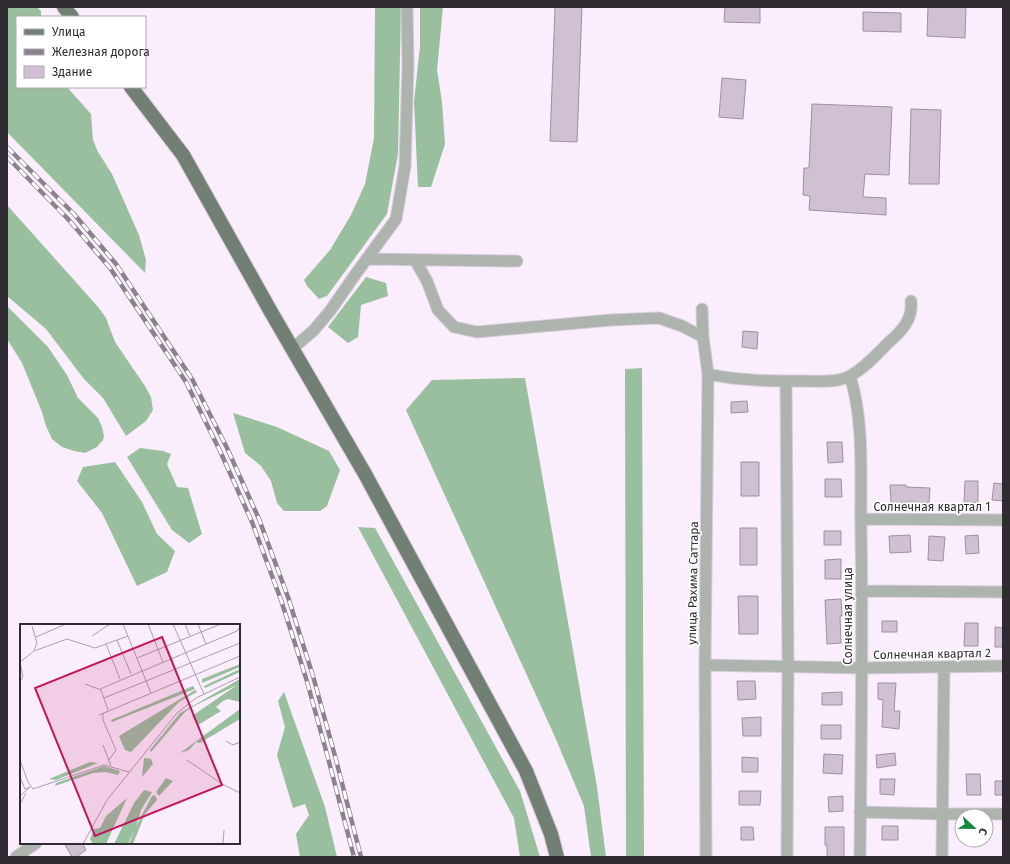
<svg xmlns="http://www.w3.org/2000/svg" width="1010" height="864" viewBox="0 0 1010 864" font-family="'Fira Sans',sans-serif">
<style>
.forest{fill:#99bf9f}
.building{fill:#cfc0d3;stroke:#9e90a1}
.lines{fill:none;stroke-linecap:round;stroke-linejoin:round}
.minor-casing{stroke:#d6cbd8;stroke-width:13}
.major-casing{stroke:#d6cbd8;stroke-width:16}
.minor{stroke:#acb4ad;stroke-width:11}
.major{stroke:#718073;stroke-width:14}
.rail-casing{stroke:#8a828d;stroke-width:4.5}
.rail{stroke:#fff;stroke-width:3;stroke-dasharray:9;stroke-linecap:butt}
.labels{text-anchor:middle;stroke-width:3.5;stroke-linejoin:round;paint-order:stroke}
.street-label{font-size:12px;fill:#302b32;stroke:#fff}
.inset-road{fill:none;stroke:#a9a0ac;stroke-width:1}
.view{fill:#c2185b;fill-opacity:0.15;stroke:#c2185b;stroke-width:2}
.inset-edge{fill:none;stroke:#302b32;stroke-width:2}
</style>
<rect width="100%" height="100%" fill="#faeefd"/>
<path class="forest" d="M7,7H37L41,11V17H17V87H67L91,114L93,140L98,152L112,174L139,235L146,260L145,273L7,132Z
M375,7H401L398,154L387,214L327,296L319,299L307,286L304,280L330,250L351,215L365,184L374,138Z
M420,7H443L437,70L442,102L445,144L431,187H418L414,102L420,46Z
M7,205L99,308L106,318L115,342L145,386L151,397L153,410L146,421L126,436L103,398L84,379L46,329L7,296Z
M366,277L386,283L388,296L361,305L358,337L348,343L328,327Z
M7,306L48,347L67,375L78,398L98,418L102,427L104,436L103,440L97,447L85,453L74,451L62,447L52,439L46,426L42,412L22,363L7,339Z
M642,368L644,857H626L625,369Z
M525,378L597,787L606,857H591L584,806L555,737L406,410L432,380Z
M233,413L277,427L329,451L340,470L327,506L320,511H284L277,503L271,481L261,466L245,453Z
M140,448L163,451L171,454L167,464L177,487L188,488L202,534L189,543L172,530L127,457Z
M115,462L142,502L157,534L175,551L167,572L137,586L102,513L77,481L83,467Z
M358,527L375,528L520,791L540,857H520L514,818Z
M284,692L325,807L337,857H300L296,834L309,815L305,804L293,808L277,755L285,727L278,701Z"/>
<path class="building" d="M555,7H582L577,142L550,141Z
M725,7H760V23L724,22Z
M928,7H966L965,38L927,36Z
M863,12L901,13V32L863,31Z
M722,78L746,80L743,119L719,117Z
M812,104L892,107L889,175L865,174L863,197L886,198V215L809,210L810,196L803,195L804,168H809Z
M911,109L941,110L939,184H909Z
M743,331L758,332L757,349L742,347Z
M747,401L748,412L731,413V402Z
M827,442H842L843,462L828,463Z
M741,462H759V496H741Z
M825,479H841L842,497H825Z
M965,481H978V503L964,502Z
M994,483L1003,484V501L992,500Z
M890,485H906V487L930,488L929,503L912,502L891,503Z
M740,528H757V565H740Z
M824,531H841V545H824Z
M910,535L911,552L890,553L889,536Z
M978,535L979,553L966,554L965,536Z
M929,536L945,537L943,561L928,560Z
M841,559V579H825V560Z
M738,596H758V634H739Z
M841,599L842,616H840L841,643L827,644L825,600Z
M882,621H897V632H882Z
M965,623H978V646H964Z
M995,627L1003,628V647H995Z
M737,681H755L756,699L738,700Z
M878,683H896L894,711H900L899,729L882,727L883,700L878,699Z
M842,692V705H822V693Z
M761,717V736H743L742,718Z
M821,725H841V739H821Z
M895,753L896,765L877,768L876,755Z
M824,754L843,755L842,774L823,773Z
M742,757L758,758V772H742Z
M966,774H980L981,795H967Z
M880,779H895L894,795L880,794Z
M995,781H1003V795H995Z
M739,791H761L760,805H739Z
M843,796V811L829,812L828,797Z
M882,826H898V840H882Z
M741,827H753L754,840H741Z
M825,827H844V857H827V845H825Z
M64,843H82L86,850L76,857H72Z"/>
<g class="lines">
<defs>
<path id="minor" d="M367,259L517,261
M415,260L427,281L438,310L454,327L477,332L611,320L659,318L682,326L703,337
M702,309L703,337L708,374L705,665L706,857
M292,349L314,330L330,311L355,275L396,219L405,166L408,65L407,7
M708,374C739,381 773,381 805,381C820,381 837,383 850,376C865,368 877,354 889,342C902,331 913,319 911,301
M850,376C865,423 860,481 861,530C863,639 861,748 860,857
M786,381L788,666L787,857
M861,519L1003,520
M862,591L1003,592
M705,665L861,668L1003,666
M860,812L943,814H1003
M16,857L36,843
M942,857L944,667"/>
<path id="major" d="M64,7L72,17
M131,87L183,155L271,312L365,474L526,771L551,834L557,857"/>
</defs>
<use href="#minor" class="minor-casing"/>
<use href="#major" class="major-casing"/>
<use href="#minor" class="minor"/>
<use href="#major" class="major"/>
<defs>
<path id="rail" d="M7,147L74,214L116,264L192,379L227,448L259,519L288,597L313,676L335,756L361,857
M7,157L68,219L110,268L186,382L220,451L252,522L281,600L306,678L328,758L354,857"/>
</defs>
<use href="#rail" class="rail-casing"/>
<use href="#rail" class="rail"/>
</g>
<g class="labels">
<g class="street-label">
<text x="932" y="511">Солнечная квартал 1</text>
<text transform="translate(693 583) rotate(-89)" y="4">улица Рахима Саттара</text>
<text transform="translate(848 616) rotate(-90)" y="4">Солнечная улица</text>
<text transform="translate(932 654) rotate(-1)" y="4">Солнечная квартал 2</text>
</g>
</g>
<g transform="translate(20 624)">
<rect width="220" height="220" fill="#faeefd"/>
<path d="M220,40V43L182,59V55ZM220,45V48L185,64L184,62ZM220,55V78L208,75L203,77L196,83L201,87L178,101L172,92L217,61L176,81L165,88L131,128L130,126L160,89ZM173,62L175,65L92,98L91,96ZM175,66L177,68L159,78L111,128L105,126L99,112ZM220,85V95L180,119L176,118L169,126L160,129ZM124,134L131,135L133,140L122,153ZM70,138L78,139L36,156L29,155ZM84,142L100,147L98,151L86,148L73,149L35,162L36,159ZM146,154L153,157L139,172L136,168ZM124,166L132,168L121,186L116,202L132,172L135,171L137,176L125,190L113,220H109L115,205L108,220H94L114,179ZM107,174L86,220H73L70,215L74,205L80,204L86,192Z" fill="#99bf9f"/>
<path class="inset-road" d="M103,0L131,69M128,0L143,38M153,0L184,70M165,0L170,12M178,0L186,20M12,2L17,19L14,26M72,12L90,0M16,13L46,0M97,16L111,50M86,20L100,55M117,34L201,0M0,57L3,53L0,38L14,27L47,15L75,24L108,12M65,60L81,66L88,86M80,65L217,7L220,3M84,74L220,19M83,89V96L96,126L89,136M79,91L220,32M206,117L213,121L220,118M83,121L91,142M0,136L8,158L13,165L84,141L109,148M167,136L202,160L220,169M0,153L5,165L10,163M0,172L10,163M0,180L6,169M63,220L87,176L157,89L176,74L220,53M203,220L204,206"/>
<path class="view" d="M142,13L202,161L75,212L15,64Z"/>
<rect width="220" height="220" class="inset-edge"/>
</g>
<rect width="1010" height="864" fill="none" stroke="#302b32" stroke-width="16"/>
<rect x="16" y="16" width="130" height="72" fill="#ffffff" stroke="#acaaad"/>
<rect x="24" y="29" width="20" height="6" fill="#718073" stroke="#acaaad"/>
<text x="52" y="36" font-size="12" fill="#302b32">Улица</text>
<rect x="24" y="49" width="20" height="6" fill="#8a828d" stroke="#acaaad"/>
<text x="52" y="56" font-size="12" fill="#302b32">Железная дорога</text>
<rect x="24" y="66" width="20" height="12" fill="#cfc0d3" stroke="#acaaad"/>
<text x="52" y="76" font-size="12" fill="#302b32">Здание</text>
<g transform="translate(974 828) rotate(112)"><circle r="19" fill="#ffffff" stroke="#acaaad"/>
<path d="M0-3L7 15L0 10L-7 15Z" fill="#15873f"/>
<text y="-6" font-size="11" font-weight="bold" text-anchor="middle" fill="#302b32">С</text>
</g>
</svg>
